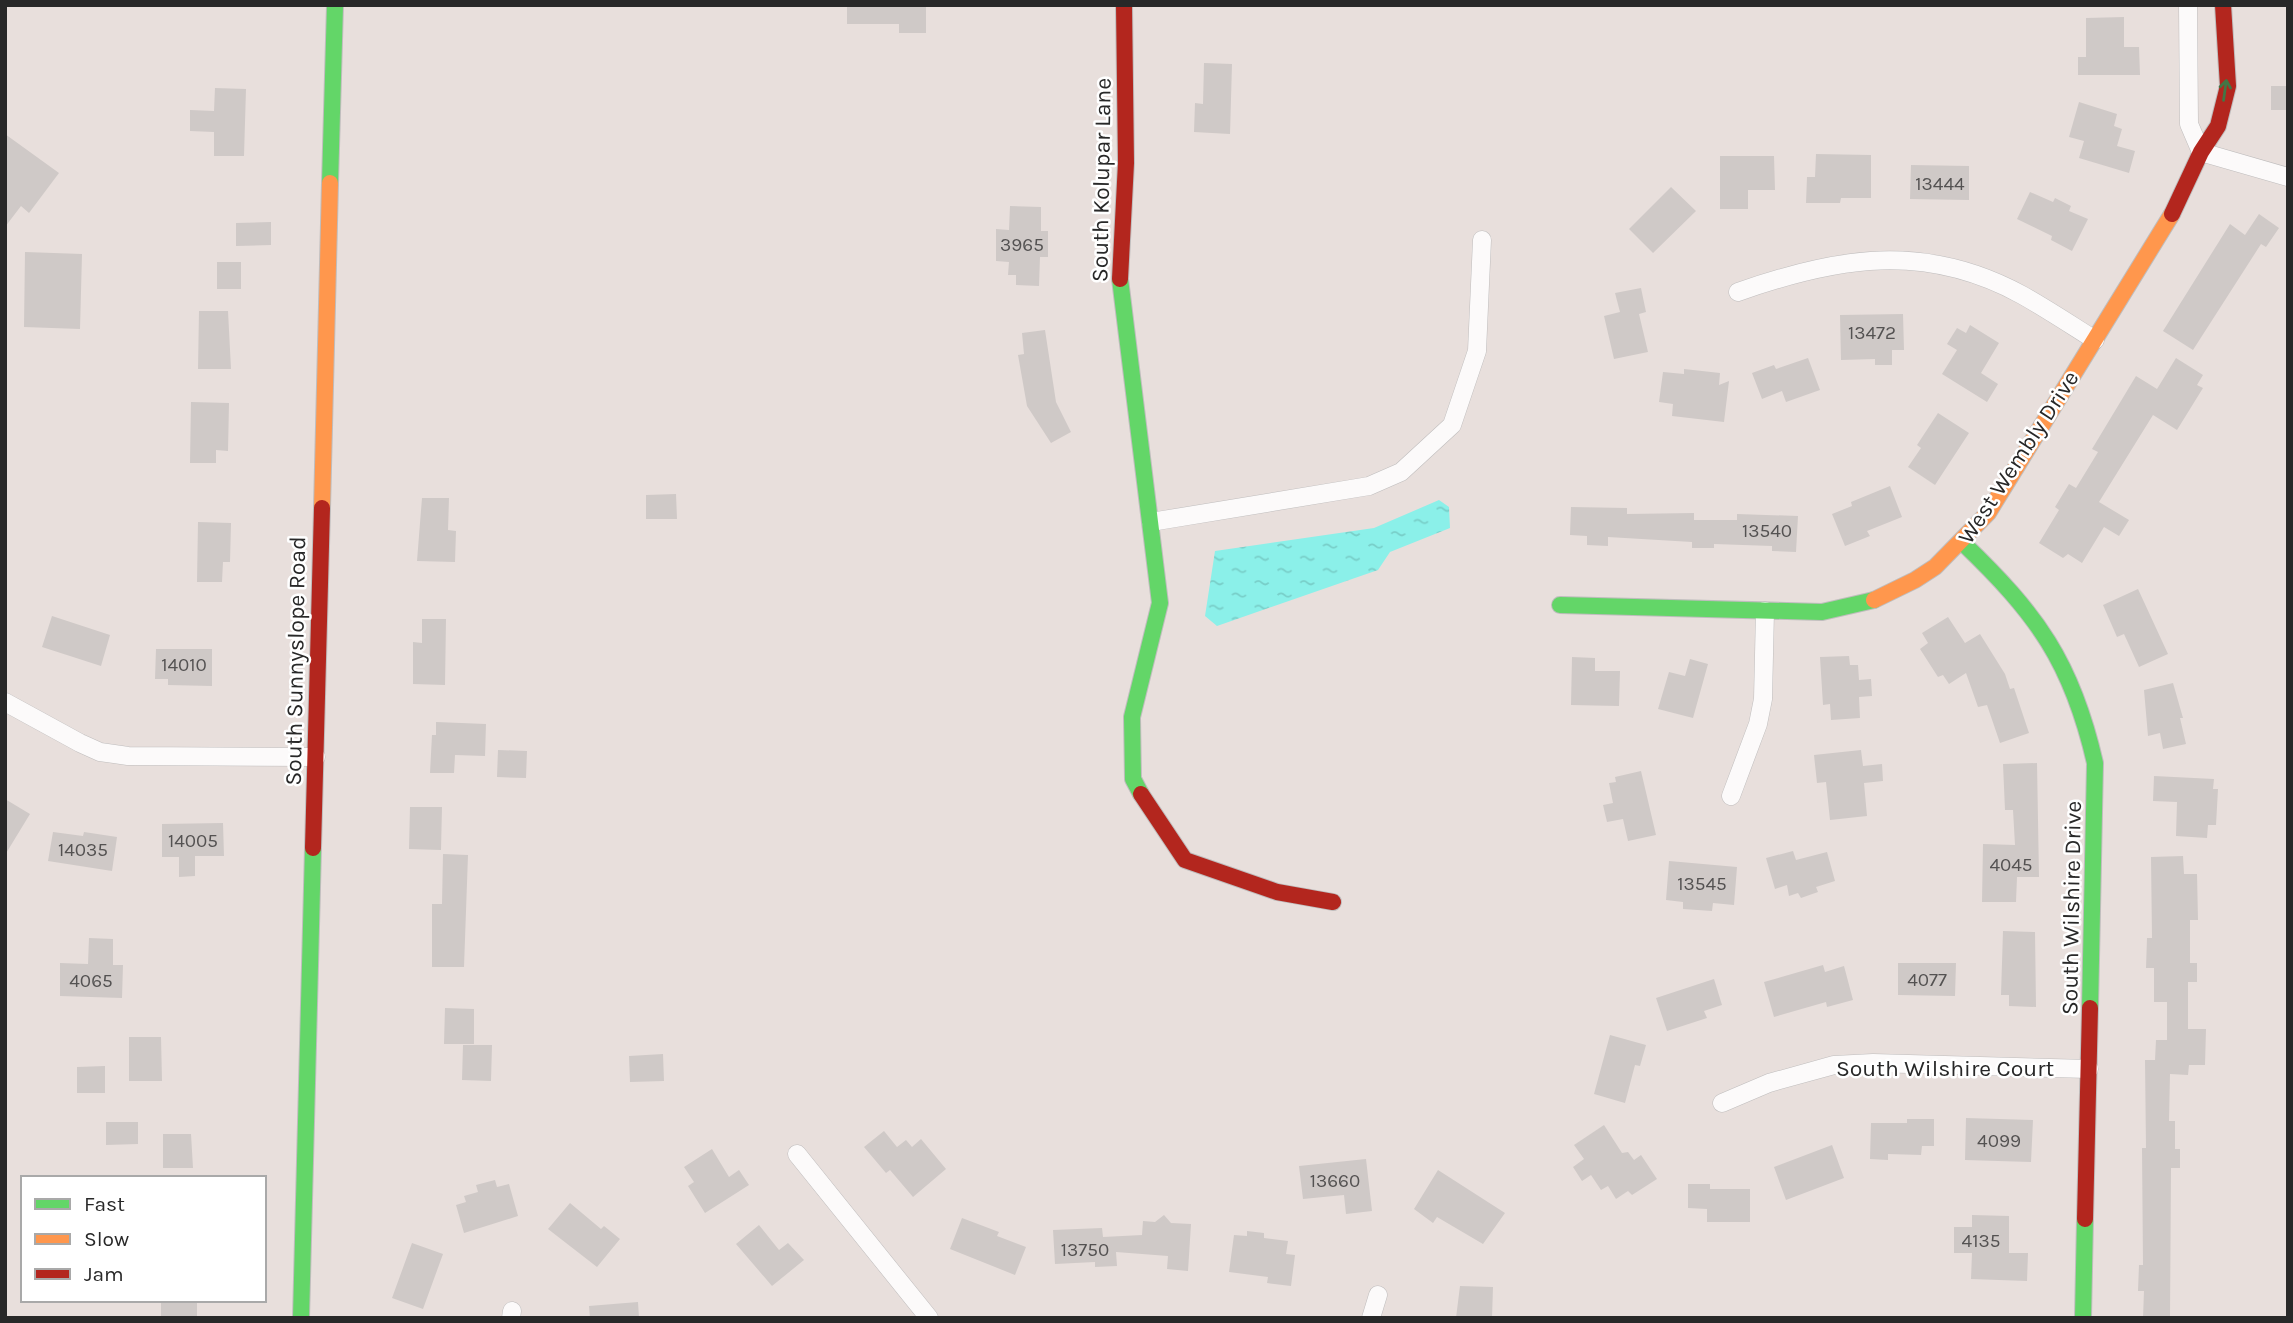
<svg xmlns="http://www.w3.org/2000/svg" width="2293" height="1323" viewBox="0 0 2293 1323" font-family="Karla,sans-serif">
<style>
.water{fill:url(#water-ripples)}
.building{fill:#cfc9c7}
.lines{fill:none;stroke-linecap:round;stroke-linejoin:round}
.street-casing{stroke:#bfbdbd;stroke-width:19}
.fast-casing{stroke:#bfbdbd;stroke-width:18}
.slow-casing{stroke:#bfbdbd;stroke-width:18}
.jam-casing{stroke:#bfbdbd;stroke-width:18}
.street{stroke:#fcfafa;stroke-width:18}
.fast{stroke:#63d668;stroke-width:16}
.slow{stroke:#ff974d;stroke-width:16}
.jam{stroke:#b3261e;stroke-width:16}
.oneway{stroke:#437645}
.labels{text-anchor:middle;stroke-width:5;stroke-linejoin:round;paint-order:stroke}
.number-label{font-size:19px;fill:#545252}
.street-label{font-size:23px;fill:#282828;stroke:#fff}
</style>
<defs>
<pattern id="water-ripples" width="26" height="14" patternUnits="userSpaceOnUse" patternTransform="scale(1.75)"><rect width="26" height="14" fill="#8bf0e9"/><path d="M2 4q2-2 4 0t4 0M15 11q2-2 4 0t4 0" fill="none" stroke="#78cec8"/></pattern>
</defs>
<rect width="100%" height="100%" fill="#e8dfdc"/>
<path class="water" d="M1439,500L1449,507L1450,528L1390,552L1378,570L1217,626L1205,616L1215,551L1374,528Z"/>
<path class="building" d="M847,5H926V33H899V24H847Z
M2124,17V47H2139L2140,75H2078V57H2086V18Z
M1204,63L1232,64L1230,134L1194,132L1195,103L1203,104Z
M2271,86H2288V110H2271Z
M215,88L246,89L244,156H214V132L190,131V110L214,111Z
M2079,102L2117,114L2114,126L2122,129L2117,146L2135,151L2129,173L2079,158L2084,141L2069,137Z
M5,134L59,173L29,213L21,206L5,227Z
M1816,154L1871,155V198H1841L1840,203H1806L1807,177H1815Z
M1720,156H1774L1775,190H1748V209H1720Z
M1911,165L1969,166V200L1910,199Z
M1671,187L1696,211L1653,253L1629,229Z
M2030,192L2053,202L2055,198L2071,206L2069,211L2088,219L2072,251L2051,240L2052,236L2017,219Z
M1010,206L1041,207V231H1048V257H1040L1039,286L1016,285V275H1008L1009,262L996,261V229L1009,230Z
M2259,214L2279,228L2266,247L2261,244L2193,350L2163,331L2230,224L2245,235Z
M271,222V245L236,246V223Z
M25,252L82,254L80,329L24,327Z
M217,262H241V289H217Z
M1641,288L1646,312L1639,314L1648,352L1614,359L1604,316L1620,312L1615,293Z
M199,311H228L231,369H198Z
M1903,314L1904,350H1892V365H1875V359L1841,360L1840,315Z
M1970,325L1999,343L1981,373L1998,384L1987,402L1942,374L1957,350L1947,344L1957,328L1966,333Z
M1045,330L1056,402L1071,432L1051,443L1027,406L1018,355L1024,354L1022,333Z
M1808,358L1820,390L1786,402L1782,391L1762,399L1752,373L1774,365L1776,369Z
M2176,358L2203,375L2197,385L2203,388L2177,430L2153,415L2099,502L2129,520L2119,536L2104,527L2082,563L2068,554L2063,558L2039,543L2059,510L2055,507L2069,484L2076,488L2098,452L2092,449L2136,376L2157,389Z
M1684,369L1720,373L1719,385L1729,381L1724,422L1672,416L1673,404L1659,402L1663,372L1684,374Z
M191,402L229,403L228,451L216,450V463H190Z
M1938,413L1969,433L1935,485L1908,467L1921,448L1917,445Z
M1890,486L1902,517L1867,531L1870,536L1845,546L1832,514L1852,506L1851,502Z
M676,494L677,519H646V495Z
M422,498H449L448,530L456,531L455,562L417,561Z
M1571,507L1627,508V514L1694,513V520H1737V514L1798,516L1796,552L1772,551V546L1714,544V548H1692V542L1608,537V546L1587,545V536L1570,535Z
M198,522L231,523L230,562H223L222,582H197Z
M2138,589L2168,654L2139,667L2124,634L2117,637L2103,605Z
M52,616L110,635L101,666L42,647Z
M1948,617L1965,643L1980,634L2005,674L2010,689L2014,688L2029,733L2000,743L1987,705L1978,707L1966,673L1949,684L1943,675L1938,677L1920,649L1928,643L1922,633Z
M422,619H446L445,685L413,684V642L422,643Z
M156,649H212V686L168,685V679H155Z
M1849,656L1850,665H1858L1859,680L1871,679L1872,696L1859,697L1860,718L1831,720L1830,704L1823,705L1820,657Z
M1572,657L1595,658V671H1620L1619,706L1571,705Z
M1690,659L1708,664L1693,718L1658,709L1669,672L1685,676Z
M2173,683L2183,718H2180L2186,744L2163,749L2160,733L2148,736L2144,690Z
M436,722L486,724L485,756L455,755L454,773H430L432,735H436Z
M498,750L527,751L526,778L497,777Z
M1861,750L1863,766L1882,764L1883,781L1864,783L1867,816L1830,820L1826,782L1817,783L1814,755Z
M2037,763L2039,877H2017L2016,902H1982L1983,844L2015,845L2013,810H2005L2003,764Z
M1641,771L1656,835L1628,841L1623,819L1607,822L1603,805L1613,803L1609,783L1616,782L1615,777Z
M2154,776L2214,779L2213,789H2218L2216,825H2208L2207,838L2176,836L2177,802L2153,801Z
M5,799L30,814L5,855Z
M410,807H442L441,850L409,849Z
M223,823L224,856H195V876L179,877V857H162V824Z
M53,832L83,836L84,832L117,837L112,871L48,861Z
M1793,851L1796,860L1827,852L1835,881L1816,887L1818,892L1801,898L1798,893L1789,896L1787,885L1775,889L1766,858Z
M443,854L468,855L464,967H432V904H442Z
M2183,856L2184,874H2197L2198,920H2190V963H2197V982H2188V1029H2206L2205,1065H2189L2188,1075L2170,1074L2169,1121H2175V1149H2180V1168H2171L2170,1318H2143L2144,1291H2138L2139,1265H2143L2142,1148H2146L2145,1060H2155L2156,1040H2167V1002H2154V968H2146L2147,938H2152L2151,857Z
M1669,861L1737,867L1734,905L1713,903L1712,911L1683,909V902L1666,900Z
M2003,931L2035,932L2036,1007L2009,1006V995H2001Z
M89,938L113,939V965H123L122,998L60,996V963L88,964Z
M1898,963H1956L1955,996L1898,995Z
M1823,965L1825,972L1844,966L1853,1000L1827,1007L1826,1002L1774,1017L1764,982Z
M1714,979L1722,1005L1704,1011L1707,1018L1667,1031L1656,998Z
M445,1008L474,1009V1044H444Z
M1610,1035L1646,1045L1640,1066L1635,1065L1625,1103L1594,1094Z
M129,1037H161L162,1081H129Z
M463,1045H492L491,1081L462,1080Z
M663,1054L664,1081L630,1082L629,1056Z
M105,1066V1093H77V1067Z
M1966,1118L2033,1120L2031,1162L1965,1160Z
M1907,1119H1934V1146H1922L1921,1155L1888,1154V1160L1870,1159L1871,1123H1907Z
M106,1122H138V1144L106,1145Z
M1604,1125L1622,1153L1628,1152L1634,1160L1641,1155L1657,1179L1632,1195L1628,1191L1616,1199L1608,1186L1601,1190L1591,1175L1582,1181L1573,1167L1584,1159L1574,1145Z
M884,1131L897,1147L906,1140L912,1147L921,1139L946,1169L913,1197L890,1170L886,1173L864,1147Z
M163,1134H191L193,1168H163Z
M1832,1145L1844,1178L1786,1200L1774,1167Z
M712,1149L729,1177L739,1170L749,1185L705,1213L688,1186L694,1182L684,1167Z
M1366,1159L1372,1211L1346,1214L1344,1195L1303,1199L1299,1166Z
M1438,1170L1505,1213L1483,1244L1437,1217L1433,1223L1414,1209Z
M495,1180L497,1187L509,1184L518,1216L464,1233L456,1205L466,1202L464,1196L478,1192L476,1185Z
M1688,1184H1710V1189H1750V1222H1707V1209L1688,1208Z
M570,1203L601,1229L604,1226L620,1239L597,1267L548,1229Z
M1164,1215L1171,1223L1191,1224L1188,1271L1167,1269L1168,1256L1116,1252L1117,1266L1095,1267V1262L1055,1264L1053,1230L1102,1228L1103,1237L1142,1235L1143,1221L1155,1222Z
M1972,1215L2009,1216V1253H2028L2027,1281L1971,1279L1972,1253H1954V1227H1972Z
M962,1218L999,1232L997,1236L1026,1247L1015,1275L950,1249Z
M759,1225L779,1250L788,1243L804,1260L772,1286L736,1244Z
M1247,1231L1264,1233V1238L1288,1241L1286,1254L1295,1255L1291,1286L1267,1283L1268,1277L1229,1272L1234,1235L1247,1236Z
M412,1243L443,1254L423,1309L392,1298Z
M1460,1286L1493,1287L1492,1318H1456Z
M161,1300H197V1318H161Z
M638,1302L639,1318H590L589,1306Z"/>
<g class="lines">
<defs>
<path id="street" d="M2188,5L2189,124L2201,152L2288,177
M1738,292C1837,257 1925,242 2022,295C2047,309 2071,325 2095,340
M1151,522L1369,486L1401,472L1452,425L1477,351L1482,240
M5,702L80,743L100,752L128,756L316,757
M1731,796L1758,724L1763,699L1765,611
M1722,1103L1769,1083L1834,1065L1873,1063L2089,1069
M797,1154L929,1318
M511,1318L512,1311
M1371,1318L1378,1295"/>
<path id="fast" d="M330,183L335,5
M1120,279L1160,603L1132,717L1133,779L1141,794
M1963,543C2037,614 2072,662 2095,763L2090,1008
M1560,605L1822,612L1874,600
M301,1318L313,848
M2083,1318L2085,1219"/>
<path id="slow" d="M322,508L330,183
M1874,600L1915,580L1935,567L1988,513L2172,214"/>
<path id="jam" d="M2172,214L2201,152L2218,126L2228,86L2223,5
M1120,279L1126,163L1124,5
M1141,794L1185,860L1277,892L1333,902
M313,848L322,508
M2085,1219L2090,1008"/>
</defs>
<use href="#street" class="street-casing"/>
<use href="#fast" class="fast-casing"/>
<use href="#slow" class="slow-casing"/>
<use href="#jam" class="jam-casing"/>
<use href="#street" class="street"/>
<use href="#fast" class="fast"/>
<use href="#slow" class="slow"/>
<use href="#jam" class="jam"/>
</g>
<defs><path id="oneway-shaft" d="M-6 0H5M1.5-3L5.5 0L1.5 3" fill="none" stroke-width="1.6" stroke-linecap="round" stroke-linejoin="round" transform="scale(1.75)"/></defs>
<use class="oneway" href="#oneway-shaft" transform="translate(2225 90) rotate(-82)"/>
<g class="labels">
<g class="number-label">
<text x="1940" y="190">13444</text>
<text x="1022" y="251">3965</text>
<text x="1872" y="339">13472</text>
<text x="1767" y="537">13540</text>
<text x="184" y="671">14010</text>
<text x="193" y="847">14005</text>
<text x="83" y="856">14035</text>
<text x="2011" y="871">4045</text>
<text x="1702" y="890">13545</text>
<text x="1927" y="986">4077</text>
<text x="91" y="987">4065</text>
<text x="1999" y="1147">4099</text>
<text x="1335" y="1187">13660</text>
<text x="1981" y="1247">4135</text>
<text x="1085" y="1256">13750</text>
</g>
<g class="street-label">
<text transform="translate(1101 180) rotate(-89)" y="8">South Kolupar Lane</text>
<text transform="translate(2018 457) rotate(-57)" y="8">West Wembly Drive</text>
<text transform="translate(295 661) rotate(-89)" y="8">South Sunnyslope Road</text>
<text transform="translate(2071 908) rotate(-89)" y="8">South Wilshire Drive</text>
<text x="1945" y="1076">South Wilshire Court</text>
</g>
</g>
<rect width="2293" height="1323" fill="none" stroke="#282828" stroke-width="14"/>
<rect x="21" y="1176" width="245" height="126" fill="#ffffff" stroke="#a9a9a9" stroke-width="2"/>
<rect x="35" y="1199" width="35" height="10" fill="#63d668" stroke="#a9a9a9" stroke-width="2"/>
<text x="84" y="1211" font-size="21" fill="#282828">Fast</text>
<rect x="35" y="1234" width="35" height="10" fill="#ff974d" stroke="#a9a9a9" stroke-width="2"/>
<text x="84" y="1246" font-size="21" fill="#282828">Slow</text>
<rect x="35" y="1269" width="35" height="10" fill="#b3261e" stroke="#a9a9a9" stroke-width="2"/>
<text x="84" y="1281" font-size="21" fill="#282828">Jam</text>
</svg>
